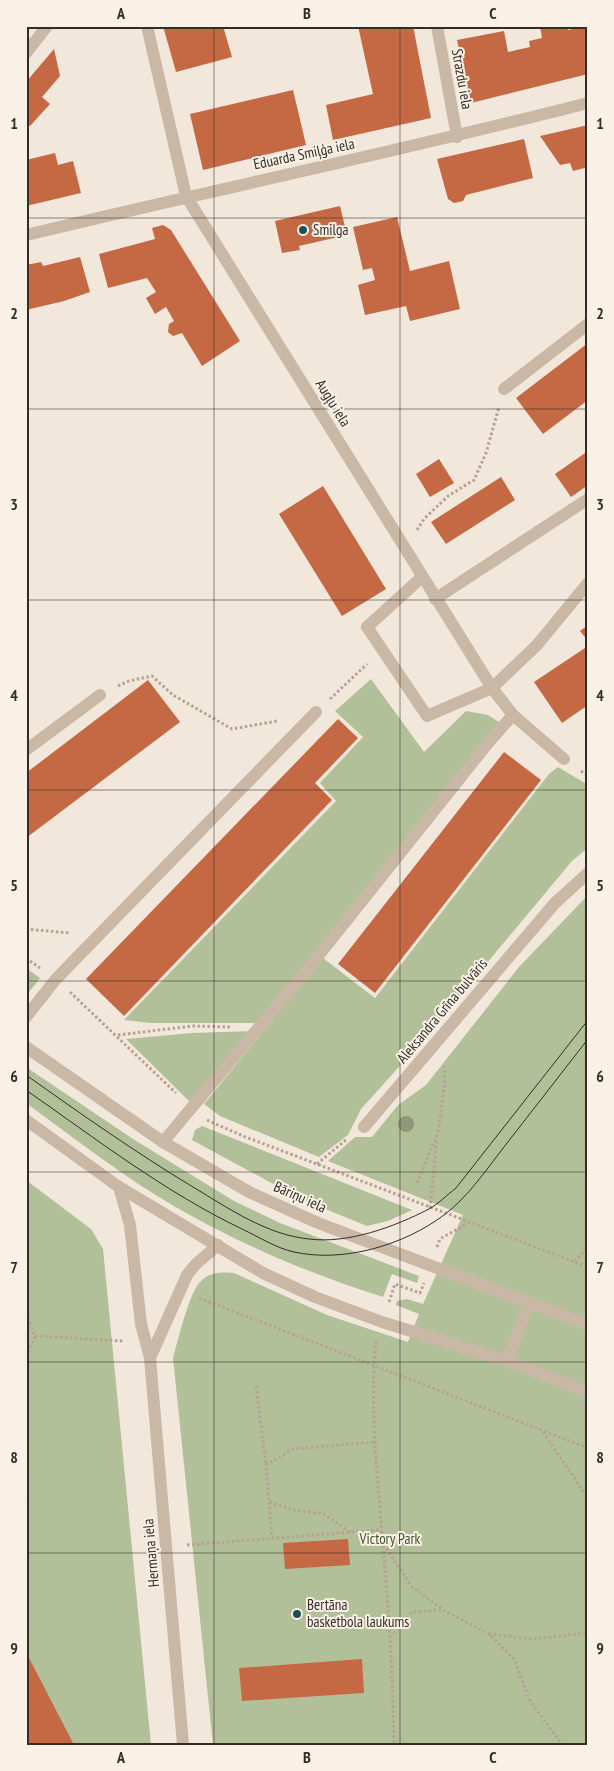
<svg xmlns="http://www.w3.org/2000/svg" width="614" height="1771" viewBox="0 0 614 1771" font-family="'PT Sans Narrow',sans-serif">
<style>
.green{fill:#b2c09a}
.building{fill:#c56945}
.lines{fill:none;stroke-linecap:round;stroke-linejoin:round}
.path{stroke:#b5a291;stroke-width:3;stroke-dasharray:2.5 2.5;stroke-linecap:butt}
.service{stroke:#c9b8a6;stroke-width:12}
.minor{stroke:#c9b8a6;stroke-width:12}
.tertiary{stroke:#c9b8a6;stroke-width:12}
.tram{stroke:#352c27;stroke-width:1}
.tree{fill:#91967a}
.grid{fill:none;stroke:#352c27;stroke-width:1;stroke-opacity:0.55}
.poi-dot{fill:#1d5056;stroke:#f9f1e6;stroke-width:2}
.labels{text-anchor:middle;stroke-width:4;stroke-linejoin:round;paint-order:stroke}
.street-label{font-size:15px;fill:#352c27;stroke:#f9f1e6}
.poi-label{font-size:15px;fill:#352c27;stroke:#f9f1e6;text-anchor:start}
.park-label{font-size:15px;fill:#43532b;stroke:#f9f1e6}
.neatline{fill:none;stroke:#352c27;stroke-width:2}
.grid-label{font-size:16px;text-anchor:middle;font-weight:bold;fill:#352c27}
</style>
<rect width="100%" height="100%" fill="#f1e7da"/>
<path class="green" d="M371,679L424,752L466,711L488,715L499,722L258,1023H151L124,1020L336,801L320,783L363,737L335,711Z
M558,767L588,785V848L572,861L416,1048L361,1109L348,1135L319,1157L220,1116L204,1104L323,958L375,998L549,774Z
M588,895V1745H213L173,1358C178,1341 189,1292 201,1281C210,1272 222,1272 234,1273L327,1315L408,1342L419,1314L396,1305L397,1301L407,1299L423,1304L463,1215L328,1161L355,1137H372L398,1105L426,1085L519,967Z
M26,968L40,978L26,996Z
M253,1031L191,1103L126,1039L192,1033Z
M26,1067L133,1139L234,1201L280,1223L419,1276L417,1283L392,1274L383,1297C292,1268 204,1229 125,1175C92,1152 59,1127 26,1103Z
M202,1126L412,1210L388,1221L367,1226L301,1199L192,1140L195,1130Z
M26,1180L91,1229L103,1249L151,1745H26Z"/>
<path class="building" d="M163,26H223L232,57L176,72Z
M358,26H413L431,118L333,140L326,105L373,94Z
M540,26H567L568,30L588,26V74L471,103L457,40L504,31L508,52L530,47L529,41L542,38Z
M54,49L60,76L42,97L50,104L30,126L26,123V82Z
M293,90L306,145L203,170L190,114Z
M588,125V167L573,171L570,163L560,165L540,136Z
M524,139L533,178L466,195L463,201L454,203L448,199L437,159Z
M55,153L58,165L73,161L81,193L26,206V160Z
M340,206L347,235L299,246L300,250L282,253L275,221Z
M397,217L410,271L449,261L460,309L410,321L406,306L365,315L358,285L375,280L372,268L363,270L353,227Z
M163,225L171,230L240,341L202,366L182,333L173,336L168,332L169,324L174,321L166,307L155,314L146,298L156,292L147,278L108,288L99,254L155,239L152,228Z
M80,257L90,292L64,301L26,310V265L41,262L43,266Z
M588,343V400L543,434L516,398Z
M588,451V485L571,497L555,474Z
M439,459L454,483L430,497L416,474Z
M501,477L515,500L446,544L431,522Z
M323,486L386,589L342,616L279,514Z
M588,625V641L580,631Z
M588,646V705L562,723L534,682Z
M148,680L180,722L26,838V773Z
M338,719L358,738L315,783L332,800L124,1016L86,979Z
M504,752L541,780L375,993L338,964Z
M348,1539L350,1565L285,1569L283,1543Z
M26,1652L74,1745H26Z
M362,1659L364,1693L242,1701L239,1668Z"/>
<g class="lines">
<path class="path" d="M417,530L424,519L448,496L474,480L486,453L499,407
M118,686L129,681L152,676L173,695L232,729L277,721
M330,699L367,664
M581,771L588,776
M26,929L70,933
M26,958L40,968
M70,992L176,1093
M118,1035L192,1026L231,1027
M207,1120L243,1136L588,1267
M317,1164L347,1139
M417,1183L438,1132L445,1082L444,1066
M430,1208L437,1138
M437,1247L440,1239L468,1223
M575,1262L588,1245
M199,1298L588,1448
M389,1302L395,1284L420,1293L424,1283
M26,1313L35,1336L26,1356
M35,1336L124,1341
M376,1341C369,1410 378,1478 383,1547C389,1613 393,1679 394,1745
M256,1386L266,1465
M543,1432L588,1498
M26,1492L28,1495L26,1518
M269,1502L272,1538
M350,1532L324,1514L293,1510L269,1502L266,1465L293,1449L374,1442
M384,1544L411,1586L443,1610L489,1634L514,1659L529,1699L562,1745
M187,1545L380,1530
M489,1634L532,1639L588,1633
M390,1637L412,1612L442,1610"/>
<path class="service" d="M504,389L588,324
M422,577L367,627L427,716L492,688L537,645L588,583
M435,599L588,499
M26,750L100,695
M26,1017L56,979L316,712
M364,1127L555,903L588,873
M163,1142L311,965L488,743L513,715"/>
<path class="minor" d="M147,26L186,196L492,688L513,715L564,759
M437,26L457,137
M26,53L47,26
M26,235C213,190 401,151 588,103
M119,1187L130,1225L141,1324L150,1358L183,1745
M150,1358L187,1275L196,1264L218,1245"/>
<path class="tertiary" d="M26,1047L163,1142L249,1192L318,1223L588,1325
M26,1120L119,1187L263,1273L315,1297L382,1322L507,1361L588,1392
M507,1361L529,1303"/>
<path class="tram" d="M26,1075C81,1114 135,1152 193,1187C228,1208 267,1235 309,1239C348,1244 394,1227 429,1209C438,1204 447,1195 456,1188L588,1020
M26,1090C96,1139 165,1192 242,1229C259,1237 276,1248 294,1252C344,1263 404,1245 444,1215C468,1197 486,1170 504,1147C532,1111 560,1075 588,1039"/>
</g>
<circle class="tree" cx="406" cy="1124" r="8"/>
<path class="grid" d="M214,26V1745M400,26V1745M26,218H588M26,409H588M26,600H588M26,790H588M26,981H588M26,1172H588M26,1362H588M26,1553H588"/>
<g class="poi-dot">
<circle cx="303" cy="230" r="5"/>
<circle cx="297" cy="1614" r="5"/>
</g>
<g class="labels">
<g class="street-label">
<text transform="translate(462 79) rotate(80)" y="5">Strazdu iela</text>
<text transform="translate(304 154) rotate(-12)" y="5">Eduarda Smiļģa iela</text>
<text transform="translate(333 403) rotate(58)" y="5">Augļu iela</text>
<text transform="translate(442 1011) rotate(-50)" y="5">Aleksandra Grīna bulvāris</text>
<text transform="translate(300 1197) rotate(24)" y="5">Bāriņu iela</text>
<text transform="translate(151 1553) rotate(-95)" y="5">Hermaņa iela</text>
</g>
<g class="poi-label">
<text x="313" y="235">Smilga</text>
<text x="307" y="1610">Bertāna<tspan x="307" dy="17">basketbola laukums</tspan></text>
</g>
<g class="park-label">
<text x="390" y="1544">Victory Park</text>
</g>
</g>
<rect width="614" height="1771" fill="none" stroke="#f9f1e6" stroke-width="55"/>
<rect x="28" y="28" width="558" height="1716" class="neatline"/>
<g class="grid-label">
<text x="121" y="19">A</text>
<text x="307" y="19">B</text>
<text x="493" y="19">C</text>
<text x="14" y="129">1</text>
<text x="600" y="129">1</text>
<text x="14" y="319">2</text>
<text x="600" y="319">2</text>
<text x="14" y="510">3</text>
<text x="600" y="510">3</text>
<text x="14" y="701">4</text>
<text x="600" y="701">4</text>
<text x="14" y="891">5</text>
<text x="600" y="891">5</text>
<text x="14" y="1082">6</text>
<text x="600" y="1082">6</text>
<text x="14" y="1273">7</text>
<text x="600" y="1273">7</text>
<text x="14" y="1463">8</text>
<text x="600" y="1463">8</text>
<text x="14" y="1654">9</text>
<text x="600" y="1654">9</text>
<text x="121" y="1763">A</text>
<text x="307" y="1763">B</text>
<text x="493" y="1763">C</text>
</g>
</svg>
